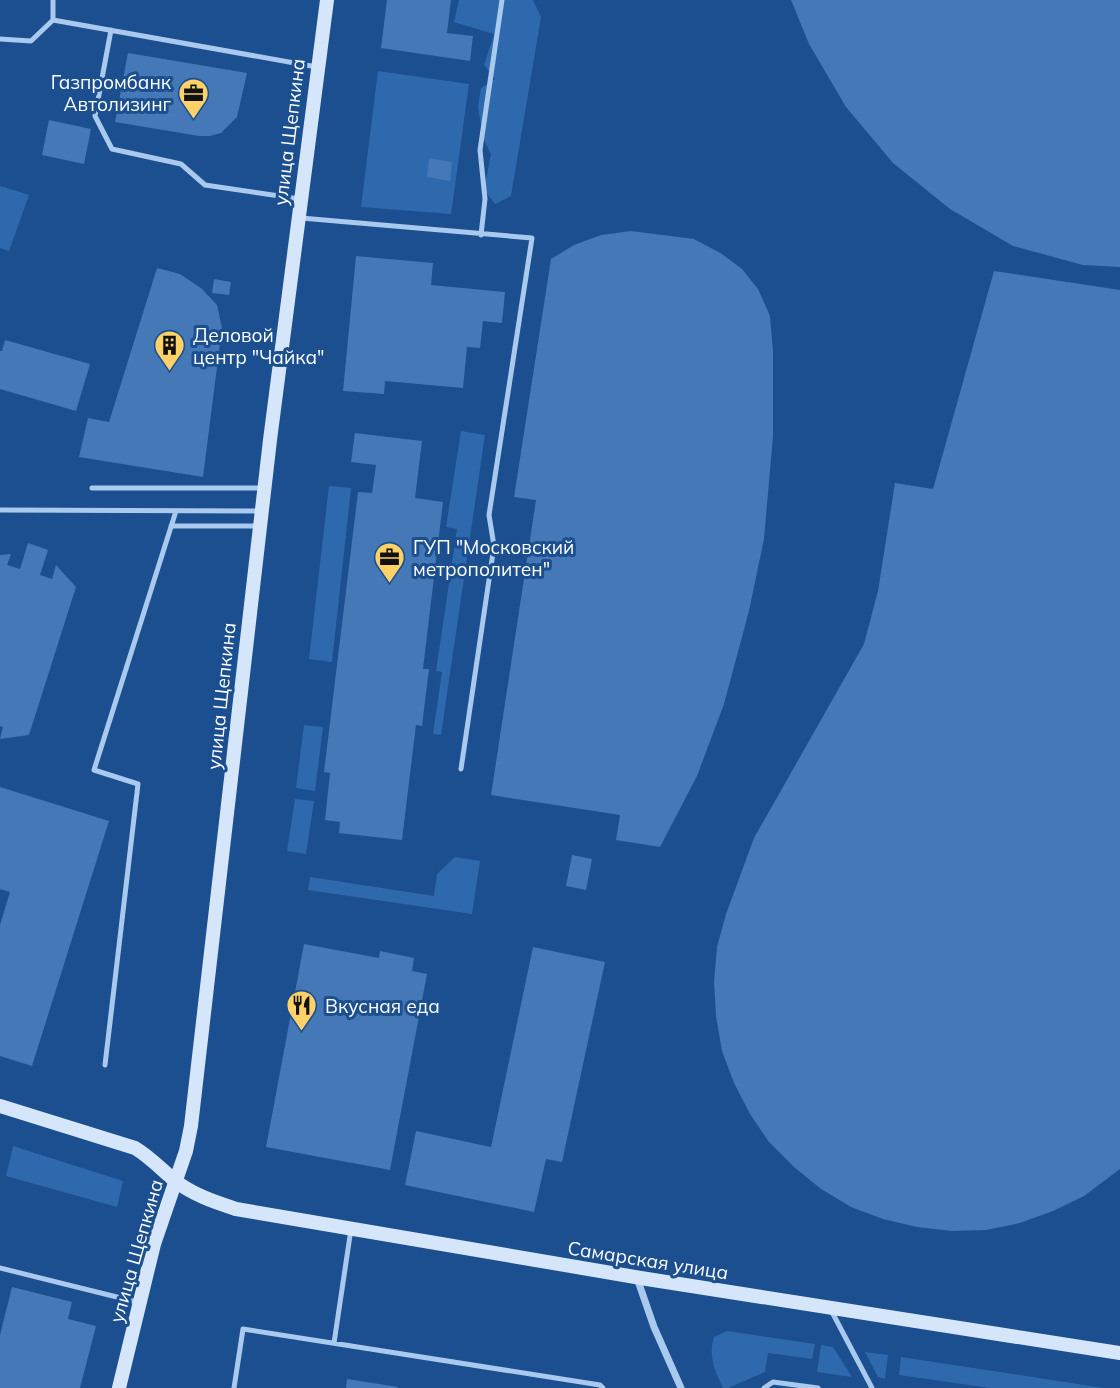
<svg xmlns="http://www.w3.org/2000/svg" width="1120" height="1388" viewBox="0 0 1120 1388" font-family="Mulish,sans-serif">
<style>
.green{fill:#2e69ad}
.building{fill:#4478b7}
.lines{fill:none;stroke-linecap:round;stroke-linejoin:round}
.lane{stroke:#a9c9ee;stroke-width:5}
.street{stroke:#a9c9ee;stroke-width:7}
.secondary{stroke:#d6e6fa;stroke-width:14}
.labels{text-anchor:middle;stroke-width:6;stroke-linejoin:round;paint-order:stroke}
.poi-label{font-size:19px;fill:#fff;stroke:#1b4f8f;text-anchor:start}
.street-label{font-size:19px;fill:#fff;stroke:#1b4f8f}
</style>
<rect width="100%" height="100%" fill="#1b4f8f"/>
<path class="green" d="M459,0H533L541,17L511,196L495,204L484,190L491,154L483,138L478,107L481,88L495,79L484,65L494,34L454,22Z
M378,71L469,84L451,214L361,207Z
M0,186L29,195L9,251L0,248Z
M461,431L485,435L441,735L433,734L442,672L436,671L457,529L446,527Z
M329,486L351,488L332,662L309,659Z
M304,725L323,727L315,791L296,788Z
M295,799L314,801L306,854L287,851Z
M455,857L480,861L472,914L308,890L310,877L434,896L437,874Z
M13,1146L123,1181L117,1207L6,1176Z
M727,1331L815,1344L812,1359L768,1353L765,1372L728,1388H723C715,1371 708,1356 714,1337Z
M821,1345L833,1347L852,1377L817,1372Z
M865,1352L888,1355L885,1379L878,1377Z
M901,1357L1104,1388H990L899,1375Z"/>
<path class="building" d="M387,0H451L447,33L473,36L470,61L381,48Z
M791,0H1120V267L1083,265L1013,246L950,209L893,163L846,107L809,44Z
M128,53L247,73L237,117L221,133L210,136H199L115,122Z
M49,120L91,129L84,164L42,155Z
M429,158L452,162L450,181L427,177Z
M631,231L694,239L722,254L742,269L758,289L770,316L773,351V436L764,539L749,611L724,704L697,776L660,847L616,840L620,815L491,795L536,500L514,497L551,259L574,245L601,235Z
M356,256L433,263L431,285L505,292L502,323L483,321L480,348L467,347L463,388L385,381L384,394L343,391Z
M157,268L180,274L201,288L217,305L222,328L203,477L79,457L88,418L109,422Z
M994,271L1120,290V1169L1084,1196L1053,1211L1020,1223L986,1230L952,1231L917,1227L883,1219L851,1207L821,1189L794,1167L769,1142L750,1114L734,1083L722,1051L716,1016L714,982L717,947L726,914L754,838L864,644L878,591L895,483L933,489Z
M214,279L231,282L229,295L212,293Z
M5,340L90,364L76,411L0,389V351H2Z
M355,433L422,441L415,498L443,502L423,669H429L422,726L416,725L402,840L339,833L340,822L325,820L330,773L324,772L358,492L372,493L376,465L351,462Z
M28,543L48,550L40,575L52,579L56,565L76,587L29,735L0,739L3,727L0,726V555L11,554L7,565L20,569Z
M0,787L109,821L32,1066L0,1056V925L10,892L0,889Z
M572,855L592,859L586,890L566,886Z
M304,944L379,958L380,951L414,958L412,971L427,974L390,1170L266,1147Z
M533,947L605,962L562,1162L546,1159L534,1212L405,1185L416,1131L491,1147Z
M12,1287L72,1302L68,1319L96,1326L80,1388H0V1335Z
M347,1379L398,1387L397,1388H346Z"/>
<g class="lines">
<path class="lane" d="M53,20V0
M111,30L95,116L112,149L181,164L205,185L300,199
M0,39L31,41L53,20L317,67
M301,218L532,238L489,515L494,546L461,769
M481,235L485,199L480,150L502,0
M92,488H264
M0,510L259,511
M171,526H259
M105,1065L138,784L94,770L176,511
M0,1268L137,1302
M832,1312L872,1388
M334,1343L351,1229
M234,1388L243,1329L600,1385L603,1388
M764,1388L773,1382L818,1388"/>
<path class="street" d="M637,1278L654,1327L681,1388"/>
<path class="secondary" d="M0,1106L135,1148C150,1157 161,1169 174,1180C193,1195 215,1202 236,1209L647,1279L1120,1353
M119,1388L154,1244L186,1151L191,1126L270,440L327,0"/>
</g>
<defs>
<symbol id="office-pin" viewBox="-11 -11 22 30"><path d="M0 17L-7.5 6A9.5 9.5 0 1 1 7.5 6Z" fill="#ffd166" stroke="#1b4f8f"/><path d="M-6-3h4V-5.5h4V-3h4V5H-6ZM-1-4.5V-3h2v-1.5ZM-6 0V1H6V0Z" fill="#111"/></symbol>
<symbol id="building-pin" viewBox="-11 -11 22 30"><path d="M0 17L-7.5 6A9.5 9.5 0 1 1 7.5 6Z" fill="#ffd166" stroke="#1b4f8f"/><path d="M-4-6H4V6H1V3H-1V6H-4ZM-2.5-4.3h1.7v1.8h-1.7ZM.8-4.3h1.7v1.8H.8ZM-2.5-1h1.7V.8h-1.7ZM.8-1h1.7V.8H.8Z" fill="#111"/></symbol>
<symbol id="restaurant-pin" viewBox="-11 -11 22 30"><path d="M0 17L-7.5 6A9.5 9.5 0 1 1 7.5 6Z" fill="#ffd166" stroke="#1b4f8f"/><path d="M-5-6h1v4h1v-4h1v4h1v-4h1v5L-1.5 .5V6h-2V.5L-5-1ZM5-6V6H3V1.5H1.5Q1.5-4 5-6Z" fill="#111"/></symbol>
</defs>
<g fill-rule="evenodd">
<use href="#office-pin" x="176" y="76" width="35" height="47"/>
<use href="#building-pin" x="152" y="328" width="35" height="47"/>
<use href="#office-pin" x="372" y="540" width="35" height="47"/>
<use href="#restaurant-pin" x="284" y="988" width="35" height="47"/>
</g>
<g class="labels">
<g class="poi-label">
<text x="171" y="89" text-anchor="end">Газпромбанк<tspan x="171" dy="22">Автолизинг</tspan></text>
<text x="193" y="342">Деловой<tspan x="193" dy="22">центр "Чайка"</tspan></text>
<text x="413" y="554">ГУП "Московский<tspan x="413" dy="22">метрополитен"</tspan></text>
<text x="325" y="1013">Вкусная еда</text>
</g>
<g class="street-label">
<text transform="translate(289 132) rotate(-83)" y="7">улица Щепкина</text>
<text transform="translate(221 696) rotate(-84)" y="7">улица Щепкина</text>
<text transform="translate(136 1251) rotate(-74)" y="7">улица Щепкина</text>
<text transform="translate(648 1260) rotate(9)" y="7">Самарская улица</text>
</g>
</g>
</svg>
